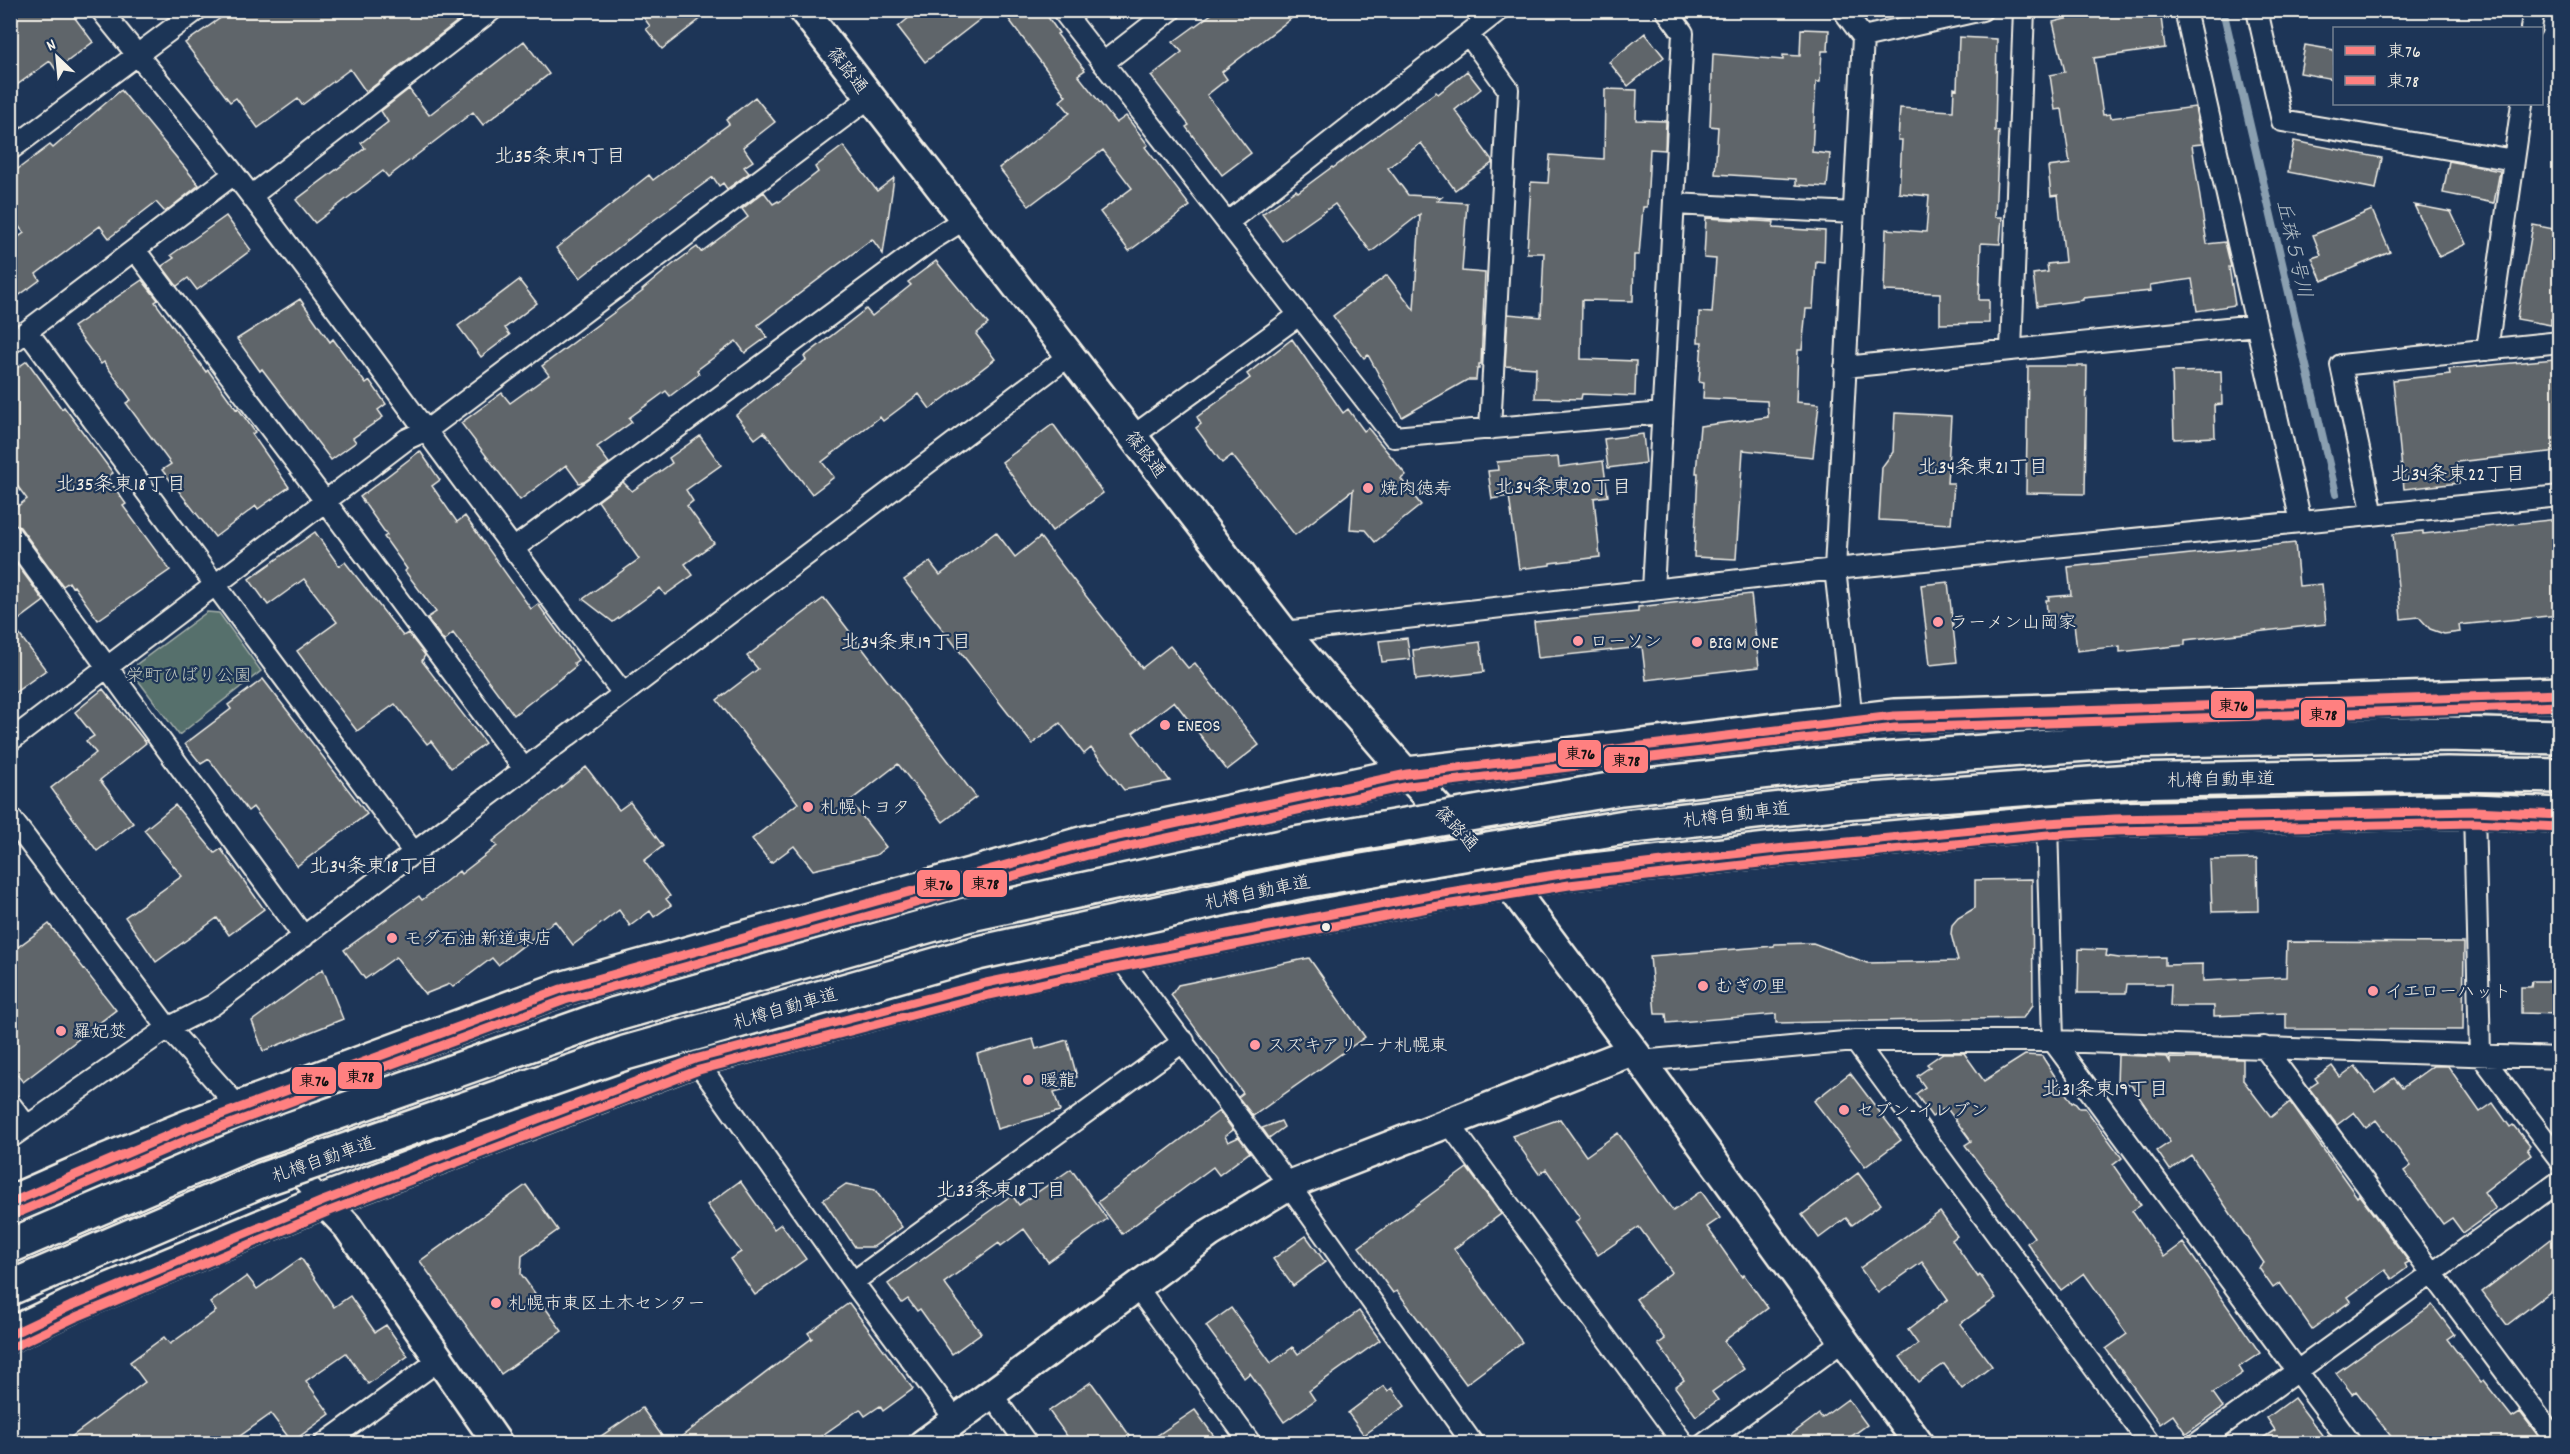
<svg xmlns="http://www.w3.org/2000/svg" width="2570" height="1454" viewBox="0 0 2570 1454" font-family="Dekko,'Klee One',sans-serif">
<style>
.green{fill:#566f6c;stroke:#a5b0aa;stroke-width:1.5}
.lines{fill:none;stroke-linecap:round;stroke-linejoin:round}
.stream{stroke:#8a9fb0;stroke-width:8}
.building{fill:#5e656a;stroke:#f4f1e8;stroke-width:1.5}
.street-casing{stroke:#f4f1e8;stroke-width:24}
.secondary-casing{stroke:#f4f1e8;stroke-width:33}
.highway-casing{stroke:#f4f1e8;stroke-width:38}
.street{stroke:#1d3557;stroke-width:20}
.secondary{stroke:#1d3557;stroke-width:28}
.highway{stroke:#1d3557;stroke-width:33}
.highway-bridge-casing{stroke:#f4f1e8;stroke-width:38;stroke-linecap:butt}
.highway-bridge{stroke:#1d3557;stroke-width:33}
.bus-1-casing{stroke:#1d3557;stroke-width:14}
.bus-2-casing{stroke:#1d3557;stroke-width:14}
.bus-1{stroke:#ff8080;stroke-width:9}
.bus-2{stroke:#ff8080;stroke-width:9}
.poi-dot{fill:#ff9aa2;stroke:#1d3557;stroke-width:2}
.bus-dot{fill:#f4f1e8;stroke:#1d3557;stroke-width:2}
.labels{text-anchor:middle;stroke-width:4.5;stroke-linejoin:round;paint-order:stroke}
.street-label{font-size:18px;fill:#f4f1e8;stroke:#1d3557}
.poi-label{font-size:18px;fill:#f4f1e8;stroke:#1d3557;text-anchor:start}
.park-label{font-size:18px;fill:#bdc4bd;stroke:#1d3557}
.neighbourhood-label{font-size:20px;fill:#f4f1e8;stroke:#1d3557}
.water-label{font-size:20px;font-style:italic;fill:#b6c1c7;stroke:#1d3557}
.line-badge{stroke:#1d3557;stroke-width:2}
.pale-badge-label{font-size:16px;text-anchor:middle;font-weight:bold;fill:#111}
</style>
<rect width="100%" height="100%" fill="#1d3557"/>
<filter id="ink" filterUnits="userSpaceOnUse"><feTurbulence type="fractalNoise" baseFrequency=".0167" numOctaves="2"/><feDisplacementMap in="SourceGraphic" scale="12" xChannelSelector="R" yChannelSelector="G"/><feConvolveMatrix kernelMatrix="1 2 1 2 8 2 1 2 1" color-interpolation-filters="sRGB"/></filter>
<g filter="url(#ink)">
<path class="green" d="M207,612L219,613L261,671L179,735L137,679V664Z"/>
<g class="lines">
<path class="stream" d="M2223,10L2336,494"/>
</g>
<path class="building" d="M10,10H69L93,42L56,70L50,61L10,90Z
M232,10H472L366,92L350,69L302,105L298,99L258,128L236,98L230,102L185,43Z
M638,10H712L662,49L646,29L650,26Z
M918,10H992L925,62L898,27Z
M1002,10H1043L1059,33L1057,34L1085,70L1078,75L1116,123L1126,116L1148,145L1145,147L1190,206L1129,251L1100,212L1132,188L1103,150L1029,206L999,168L1070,113L1060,101L1066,96Z
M1217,10H1302L1222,72L1227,79L1207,95L1251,153L1222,175L1186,127L1189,125L1151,76L1182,52L1173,42Z
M2102,10H2160L2165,48L2094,58L2103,115L2110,114L2111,118L2195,107L2202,144L2192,145L2207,244L2225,242L2231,267H2229L2235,305L2197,311L2192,279L2150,285L2151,291L2083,298V300L2037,306L2033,274L2048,272L2047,264L2065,262L2058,195L2051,196L2048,167L2070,164L2062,109L2055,110L2050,75L2065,72L2053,22Z
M1801,29L1829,30L1828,51H1822L1820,82H1816L1812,152L1830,154L1827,187L1796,185V179L1715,174L1718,127L1710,126L1713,54L1783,60V55L1800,56Z
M1645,33L1664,57L1628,86L1609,62Z
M1959,37L1997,39L1995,131H1999L1995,217H2002L2000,244L1981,243L1979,300H1989V323L1940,324V293L1884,291L1886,229L1926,232L1929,196L1899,193L1902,140H1898L1900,108L1953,111L1954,88L1957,89Z
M524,41L549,74L483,125L473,112L388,177L383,171L315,223L296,200L365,148L361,143L388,122L381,111L409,89L429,115Z
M2305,45L2334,50V79L2300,73Z
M1467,71L1481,89L1455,110L1492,160V163L1455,190L1421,143L1388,168L1408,195L1442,197L1437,201L1467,203L1462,271L1485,273L1481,364H1479V369H1477L1476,380H1467L1402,417L1368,355L1364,358L1333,316L1387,275L1414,310L1420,214L1371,252L1335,204L1282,241L1262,214L1296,190L1298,192L1332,167L1333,168L1436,92L1438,94Z
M1605,89L1637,90L1636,120L1666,121L1665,150L1650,149L1647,207H1643L1639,255H1634L1633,301L1582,300L1581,359L1636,361L1635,396L1582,394L1581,399L1535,398L1536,368L1505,366L1508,314L1541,317L1544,253H1527L1531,182L1548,183L1550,155L1604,159Z
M121,90L199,185L165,212L156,202L109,238L100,226L36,274L40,280L10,302V243L24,233L10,215V175L50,145L53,148Z
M755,97L775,122L743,147L753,161L744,167L749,173L727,189L723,183L719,186L713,177L643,228L580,278L556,248L649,175L653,180L729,124L726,120Z
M2294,141L2382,158L2376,189L2288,172Z
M843,146L877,191L894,178L883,254L872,239L758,325L767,337L745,353L736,341L697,370L699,374L670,396L666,391L629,418L632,422L597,447L609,463L584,482L579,483L566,465L520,500L461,423L502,393L510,403L549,375L542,366L643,291L642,290L672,265L697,247L701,252L748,217L742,209L764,192L773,204L778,201L779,202L818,172L815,167Z
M2449,161L2500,171L2494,203L2443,193Z
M2414,205L2451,212L2466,244L2439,257Z
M2372,210L2390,252L2322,281L2312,258L2321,255L2313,235Z
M226,216L251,250L197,290L188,278L177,286L162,266L174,258L171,255Z
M1706,218L1774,222L1773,228L1825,231L1824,262L1816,261L1813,309H1806L1802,350H1798L1796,402L1819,404L1813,457L1743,450L1736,559L1694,557L1698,473H1696L1700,426L1768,417L1767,401L1703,398L1704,383L1699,382L1702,342H1698L1699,312L1712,313L1716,259L1704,258Z
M2533,225L2559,230V321L2551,319V325L2517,319Z
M936,261L988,324L976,334L995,359L930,409L919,394L883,421L880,417L822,462L834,477L812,494L764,432L755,439L736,415L806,360L804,357L866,309L872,316L911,285L908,282Z
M142,280L158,300L155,302L206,372L208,370L236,409L238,408L255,432L252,434L289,487L258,509L256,506L215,537L162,470L171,464L126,403L131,400L104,362L101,364L73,327Z
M519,280L537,303L505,328L510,335L481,357L458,326Z
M300,299L330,342L333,339L366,384L370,381L386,404L378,410L383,417L353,438L356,442L331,460L262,369L260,371L237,339Z
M1292,339L1343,413L1348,409L1364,431L1368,428L1406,475L1401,479L1421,505L1375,542L1365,530L1350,529L1353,490L1295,535L1232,455L1222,463L1196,428L1201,424L1197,417L1250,378L1247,374Z
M2555,359L2559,398H2557L2559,451L2457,462L2459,483L2404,489L2393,380L2450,374L2449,369Z
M27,361L62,409L64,407L113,473L107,477L126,504L123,506L170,570L98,620L74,586L72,587L69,582L63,586L20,527L10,522V512L27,499L10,476V373Z
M2028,366H2087L2085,494L2026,493Z
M2221,371L2222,404L2214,405L2215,437L2174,439L2172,372Z
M1895,413L1951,416L1947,483H1954L1951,524L1879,520L1882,467L1893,452Z
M1053,424L1103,493L1052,531L1002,462Z
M1643,434L1646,463L1608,468L1604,439Z
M700,436L721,465L686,490L693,501L687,506L714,543L685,564L693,575L665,595L660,588L613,622L583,599L639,559L598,501L623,482L632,491L672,463L669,458Z
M420,451L440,480L432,486L457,522L465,516L531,609L538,604L578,660L574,663L576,666L514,715L453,633L444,641L427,618L436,612L405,571L407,569L384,537L387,535L360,497Z
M1558,457L1559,467L1603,461L1608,496L1594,498L1600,557L1550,563V565L1519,569L1509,496L1492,499L1488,471L1498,470L1497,462Z
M2559,519V615L2459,625L2460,632L2444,634L2430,629L2419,617L2401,619L2393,534L2423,531V534Z
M315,532L339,566L345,562L403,636L408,633L425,655L422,661L485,743L451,768L431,741L427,744L395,704L357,731L320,683L297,651L337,622L304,579L268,605L249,579Z
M996,532L1015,557L1040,537L1142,668L1170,646L1188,668L1195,663L1259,745L1227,770L1174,701L1133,733L1170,781L1124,790L1091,748L1084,754L1060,723L1032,744L904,580L930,562L940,575Z
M2295,543L2299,586L2322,584L2326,624L2185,640V645L2120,652V646L2077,651L2074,623L2051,626V623H2048L2046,600H2049L2048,597L2071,595L2068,567Z
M10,555L44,601L12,625L46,670L10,696Z
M1948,582L1957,662L1930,665L1921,585Z
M1751,594L1759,667L1646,680L1642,647L1538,658L1534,622L1638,612V607Z
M824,598L976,797L943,822L898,764L850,801L886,847L876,855L813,870L794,846L771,863L752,839L798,803L717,700L758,669L747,656Z
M1407,638L1410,659L1382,662L1379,641Z
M1480,642L1484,672L1416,680L1413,650Z
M263,679L367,814L297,866L253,807L248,811L209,759L201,764L185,744L231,709L228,705Z
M103,689L146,743L100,780L133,823L97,851L51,788L96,753L86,741L94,736L75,712Z
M586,767L619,810L630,802L663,846L644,861L670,896L666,899L671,905L654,917L650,911L630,926L619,910L573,945L555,921L498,965L492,958L453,987L450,984L425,994L396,957L365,979L344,950L419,896L422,900L459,871L461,874L497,846L493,841Z
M175,805L215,853L221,849L264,909L229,935L217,918L156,962L125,917L182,876L144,830Z
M2257,859L2258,911L2212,912L2210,860Z
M2032,879L2033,1005L2023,1018L1776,1023V1014L1667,1023L1666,1014H1655L1650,956L1774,946V944L1813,943L1867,963L1958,961L1951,934L1952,925L1958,918L1975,908V880Z
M49,924L116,1010L23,1082L10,1066V953Z
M2287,942L2464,943L2463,1030L2286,1029V1013L2214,1016V1006H2170L2171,984H2127L2126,993H2078L2079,949L2107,950L2106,956L2119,958L2165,957V965L2203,964V981L2286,977Z
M1309,958L1365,1037L1253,1116L1238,1097L1243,1093L1171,995L1178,985Z
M323,969L343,1019L263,1051L252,1021Z
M2532,981H2559V1014L2521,1013V987H2531Z
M1033,1039L1036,1049L1067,1040L1077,1077L1071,1079L1073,1087L1054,1092L1060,1111L997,1129L977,1054Z
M1943,1053H1964L1984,1081L2025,1055L2042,1056L2072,1103L2074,1102L2079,1108H2085L2122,1158L2113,1165L2141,1205L2132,1211L2164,1257L2183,1243L2260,1353L2239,1367L2243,1373L2213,1393L2223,1407L2186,1434L2173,1415L2160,1424L2106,1349L2127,1334L2084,1273L2061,1290L2027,1243L2034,1237L1965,1145L1971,1141L1946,1107L1932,1117L1916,1094L1925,1087L1917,1076L1930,1067L1927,1064Z
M2118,1055L2167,1057L2170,1062V1058L2243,1059V1080L2271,1117L2290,1102L2357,1197L2359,1195L2409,1262L2405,1264L2407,1268L2392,1279L2385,1270L2348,1297L2351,1301L2312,1329L2280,1283L2273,1288L2259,1268L2264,1263L2191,1155L2170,1170L2157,1151L2170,1142L2131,1085L2117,1084Z
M2332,1066L2340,1077L2355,1066L2375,1092L2394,1078L2402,1088L2433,1066H2448L2480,1112L2493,1103L2510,1127L2513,1125L2530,1146L2527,1149L2531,1155L2484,1192L2496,1209L2463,1233L2452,1218L2443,1224L2404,1171L2411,1166L2376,1120L2366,1128L2354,1112L2337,1125L2309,1088L2318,1082L2315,1078Z
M1850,1073L1901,1140L1865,1167L1814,1101Z
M1219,1111L1233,1130L1225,1136L1228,1142L1239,1137L1250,1152L1219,1175L1213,1167L1122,1234L1098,1202Z
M1560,1119L1586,1156L1618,1133L1673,1211L1701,1191L1720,1218L1707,1227L1742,1277L1744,1275L1768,1308L1724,1341L1744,1369L1712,1392L1718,1400L1696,1416L1675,1387L1684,1380L1658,1344L1665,1339L1636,1299L1672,1272L1639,1227L1598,1255L1575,1222L1580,1218L1546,1169L1539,1174L1512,1136Z
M1281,1121L1284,1127L1269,1138L1262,1128Z
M1467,1168L1501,1214L1454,1249L1522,1342L1466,1384L1397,1291L1393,1293L1359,1247Z
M1071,1169L1107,1219L1048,1262L1024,1229L1001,1246L999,1243L944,1283L981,1333L952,1354L920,1309L917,1311L908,1299L902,1303L888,1284L1012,1195L1019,1205Z
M1858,1173L1881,1204L1852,1225L1846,1218L1819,1238L1802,1215Z
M740,1181L774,1229L781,1224L806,1259L755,1295L730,1259L741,1252L707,1205Z
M846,1184L875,1190L902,1227L873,1247H855L823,1200Z
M526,1185L558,1230L522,1256L521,1274L562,1331L501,1374L420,1261Z
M1940,1212L1957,1236L1952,1240L1978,1277L1980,1275L1996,1298L1960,1324L1992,1366L1962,1389L1944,1364L1918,1382L1900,1357L1918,1344L1908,1330L1948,1299L1922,1262L1878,1293L1860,1268Z
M2559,1233V1285L2507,1325L2482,1292Z
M1306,1236L1325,1262L1293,1286L1273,1259Z
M301,1258L334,1307L350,1296L375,1332L386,1325L408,1356L368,1384L346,1353L306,1381L330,1414L292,1442L271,1414L230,1443H63L145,1382L130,1362L164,1337L170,1344L216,1311L210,1303L247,1276L257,1289Z
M849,1303L913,1389L883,1411L880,1406L865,1416L860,1409L811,1443H673L812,1338L808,1333Z
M2432,1305L2454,1334L2447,1339L2480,1382L2483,1380L2512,1417L2520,1412L2539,1437L2530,1443H2396L2356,1391L2352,1394L2336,1373Z
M1231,1308L1271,1363L1293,1347L1298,1354L1359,1311L1380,1340L1309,1391L1315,1400L1284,1422L1250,1373L1244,1378L1206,1326Z
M1091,1382L1135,1443H1072L1049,1411Z
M1384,1386L1388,1391L1392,1388L1405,1406L1364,1435L1348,1413Z
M2294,1398L2328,1443H2255L2275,1430L2267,1418Z
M1848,1399L1867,1425L1852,1436L1858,1443H1780L1819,1414L1822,1418Z
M642,1408L667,1443H591Z
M1195,1410L1219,1443H1146Z"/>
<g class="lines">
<defs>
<path id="street" d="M101,10C145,66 192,119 235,175C367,346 490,523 623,693
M1062,10L1394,437L1662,413
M1843,10L1863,37L1835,569L1852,720
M2185,10L2301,522
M2257,10L2282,121L2514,160
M2531,28L2534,10
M1468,34L1508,89L1490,429
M1863,37L1982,10
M1103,63L1171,10
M10,150L197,10
M251,196L492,10
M1674,204L1854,213
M1228,222L1499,10
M135,250L325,501L524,769
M27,331L414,853
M10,344L234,174
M2011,350L2024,10
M2487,350L2522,104
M1845,367L2256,325
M1133,436L1299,315
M2373,515L2341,365L2560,342
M10,534L304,937
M513,549L933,239L965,219
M1653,590L1683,33L1666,10
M1284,632L1835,569L2560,496
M10,741L407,439L427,430L869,98
M2474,811L2480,1054L2560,1160
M10,817L168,1028L323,1201
M2047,823L2053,1041L2351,1444
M1118,955L1289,1185L1473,1444
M1855,1041L2150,1444
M2264,1047L2559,1444
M695,1059L853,1282L955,1419
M1641,1061L1855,1041H2053L2560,1058
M10,1104L27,1126
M1449,1123L1684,1444
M10,1138L168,1028L213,1005L1070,355
M853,1282L1184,1041
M1136,1286L1251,1444
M991,1393L1027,1444
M324,1444L439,1360
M1704,1444L1844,1340
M2196,1444L2560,1181"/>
<path id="secondary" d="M803,10L1284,632L1407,774L1508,883L1641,1061L1919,1444
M323,1201L347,1226L498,1444
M923,1444L1210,1233L1289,1185L1633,1051"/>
<path id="highway" d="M10,1203L105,1161L188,1127L561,989L1085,843L1407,774L1894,716L2560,694
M10,1335L71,1306L323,1201L695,1059L986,983L1118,955L1431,895L1567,873L1785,848L2047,823L2115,819L2474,811L2560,815"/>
</defs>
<use href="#street" class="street-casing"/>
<use href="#secondary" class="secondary-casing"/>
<use href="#highway" class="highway-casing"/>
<use href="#street" class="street"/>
<use href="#secondary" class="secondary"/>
<use href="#highway" class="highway"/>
<defs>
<path id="highway-bridge" d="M10,1246L248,1144L613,1015L966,915L1295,844L1621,788L1841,763L2126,741L2446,734L2560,737
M10,1288L264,1179L625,1053L978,953L1302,881L1625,827L1843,802L2130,781L2447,774L2560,776"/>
</defs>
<use href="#highway-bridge" class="highway-bridge-casing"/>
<use href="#highway-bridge" class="highway-bridge"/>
<defs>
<path id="bus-1" d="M10,1203L188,1127L561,989L1085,843L1407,774L1894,716L2560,694
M10,1335L71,1306L323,1201L695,1059L986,983L1118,955L1431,895L1567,873L1785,848L2047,823L2115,819L2474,811L2560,815"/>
<path id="bus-2" d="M15,1214L192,1138L565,1000L1088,855L1409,786L1895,728L2560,706
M15,1346L76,1317L327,1212L699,1070L989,995L1120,967L1433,907L1569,885L1786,860L2048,835L2115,831L2474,823L2559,827"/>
</defs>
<use href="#bus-1" class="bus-1-casing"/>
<use href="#bus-2" class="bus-2-casing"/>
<use href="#bus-1" class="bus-1"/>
<use href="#bus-2" class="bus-2"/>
</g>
</g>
<g class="poi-dot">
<circle cx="1368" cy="488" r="6"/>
<circle cx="1938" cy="622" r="6"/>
<circle cx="1578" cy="641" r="6"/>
<circle cx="1697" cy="642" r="6"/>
<circle cx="1165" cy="725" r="6"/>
<circle cx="808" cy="807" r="6"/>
<circle cx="392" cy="938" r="6"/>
<circle cx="1703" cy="986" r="6"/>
<circle cx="2373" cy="991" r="6"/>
<circle cx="61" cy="1031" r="6"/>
<circle cx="1255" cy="1045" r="6"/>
<circle cx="1028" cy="1080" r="6"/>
<circle cx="1844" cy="1110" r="6"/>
<circle cx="496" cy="1303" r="6"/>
</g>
<circle class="bus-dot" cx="1326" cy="927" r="5"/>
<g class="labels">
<g class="street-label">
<text transform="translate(848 70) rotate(52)" y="6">篠路通</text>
<text transform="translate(1146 454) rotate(52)" y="6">篠路通</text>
<text transform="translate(2221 779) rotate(-1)" y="6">札樽自動車道</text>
<text transform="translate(1736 814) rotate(-7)" y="6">札樽自動車道</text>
<text transform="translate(1457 828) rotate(47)" y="6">篠路通</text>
<text transform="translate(1257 892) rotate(-12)" y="6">札樽自動車道</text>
<text transform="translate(785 1008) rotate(-16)" y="6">札樽自動車道</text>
<text transform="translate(323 1159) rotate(-19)" y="6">札樽自動車道</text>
</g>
<g class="poi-label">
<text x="1380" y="494">焼肉徳寿</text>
<text x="1950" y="628">ラーメン山岡家</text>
<text x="1590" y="647">ローソン</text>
<text x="1709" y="648">BIG M ONE</text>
<text x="1177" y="731">ENEOS</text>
<text x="820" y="813">札幌トヨタ</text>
<text x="404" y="944">モダ石油 新道東店</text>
<text x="1715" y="992">むぎの里</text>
<text x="2385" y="997">イエローハット</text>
<text x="73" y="1037">羅妃焚</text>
<text x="1267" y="1051">スズキアリーナ札幌東</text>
<text x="1040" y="1086">暖龍</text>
<text x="1856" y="1116">セブン-イレブン</text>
<text x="508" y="1309">札幌市東区土木センター</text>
</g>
<g class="park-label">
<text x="189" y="681">栄町ひばり公園</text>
</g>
<g class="neighbourhood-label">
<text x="560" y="162">北35条東19丁目</text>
<text x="1983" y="473">北34条東21丁目</text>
<text x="2458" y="480">北34条東22丁目</text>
<text x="121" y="490">北35条東18丁目</text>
<text x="1563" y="493">北34条東20丁目</text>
<text x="906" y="648">北34条東19丁目</text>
<text x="374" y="872">北34条東18丁目</text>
<text x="2105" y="1095">北31条東19丁目</text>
<text x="1001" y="1196">北33条東18丁目</text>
</g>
<g class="water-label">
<text transform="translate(2295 249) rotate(77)" y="7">丘珠５号川</text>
</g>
</g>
<g class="line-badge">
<rect x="2210" y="690" width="45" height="29" rx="6" fill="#ff8080"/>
<rect x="2300" y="699" width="46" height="29" rx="6" fill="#ff8080"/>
<rect x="1557" y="739" width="45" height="29" rx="6" fill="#ff8080"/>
<rect x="1603" y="746" width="46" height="28" rx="6" fill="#ff8080"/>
<rect x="962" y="869" width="46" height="29" rx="6" fill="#ff8080"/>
<rect x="916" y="869" width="45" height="29" rx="6" fill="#ff8080"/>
<rect x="337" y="1061" width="46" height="29" rx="6" fill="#ff8080"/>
<rect x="291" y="1066" width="46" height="29" rx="6" fill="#ff8080"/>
</g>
<g class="pale-badge-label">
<text x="2233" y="711">東76</text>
<text x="2323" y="720">東78</text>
<text x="1580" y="759">東76</text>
<text x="1626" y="766">東78</text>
<text x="985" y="889">東78</text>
<text x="938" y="890">東76</text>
<text x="360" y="1082">東78</text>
<text x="314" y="1086">東76</text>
</g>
<rect width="2570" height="1454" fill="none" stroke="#1d3557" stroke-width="36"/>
<rect x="18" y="18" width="2534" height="1418" fill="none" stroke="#f4f1e8" stroke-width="2" filter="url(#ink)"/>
<rect x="2333" y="27" width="210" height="78" fill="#1d3557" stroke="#738091" stroke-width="1.5"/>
<rect x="2345" y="46" width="30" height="9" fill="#ff8080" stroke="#738091" stroke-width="1.5"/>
<text x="2387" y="57" font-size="18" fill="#f4f1e8">東76</text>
<rect x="2345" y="76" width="30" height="9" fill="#ff8080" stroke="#738091" stroke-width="1.5"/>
<text x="2387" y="87" font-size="18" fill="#f4f1e8">東78</text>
<g transform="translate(57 57) rotate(334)" stroke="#1d3557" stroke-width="4.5" paint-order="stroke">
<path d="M0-4.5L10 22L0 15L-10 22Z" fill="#f4f1e8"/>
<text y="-9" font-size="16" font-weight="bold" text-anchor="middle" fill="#f4f1e8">N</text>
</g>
</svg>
